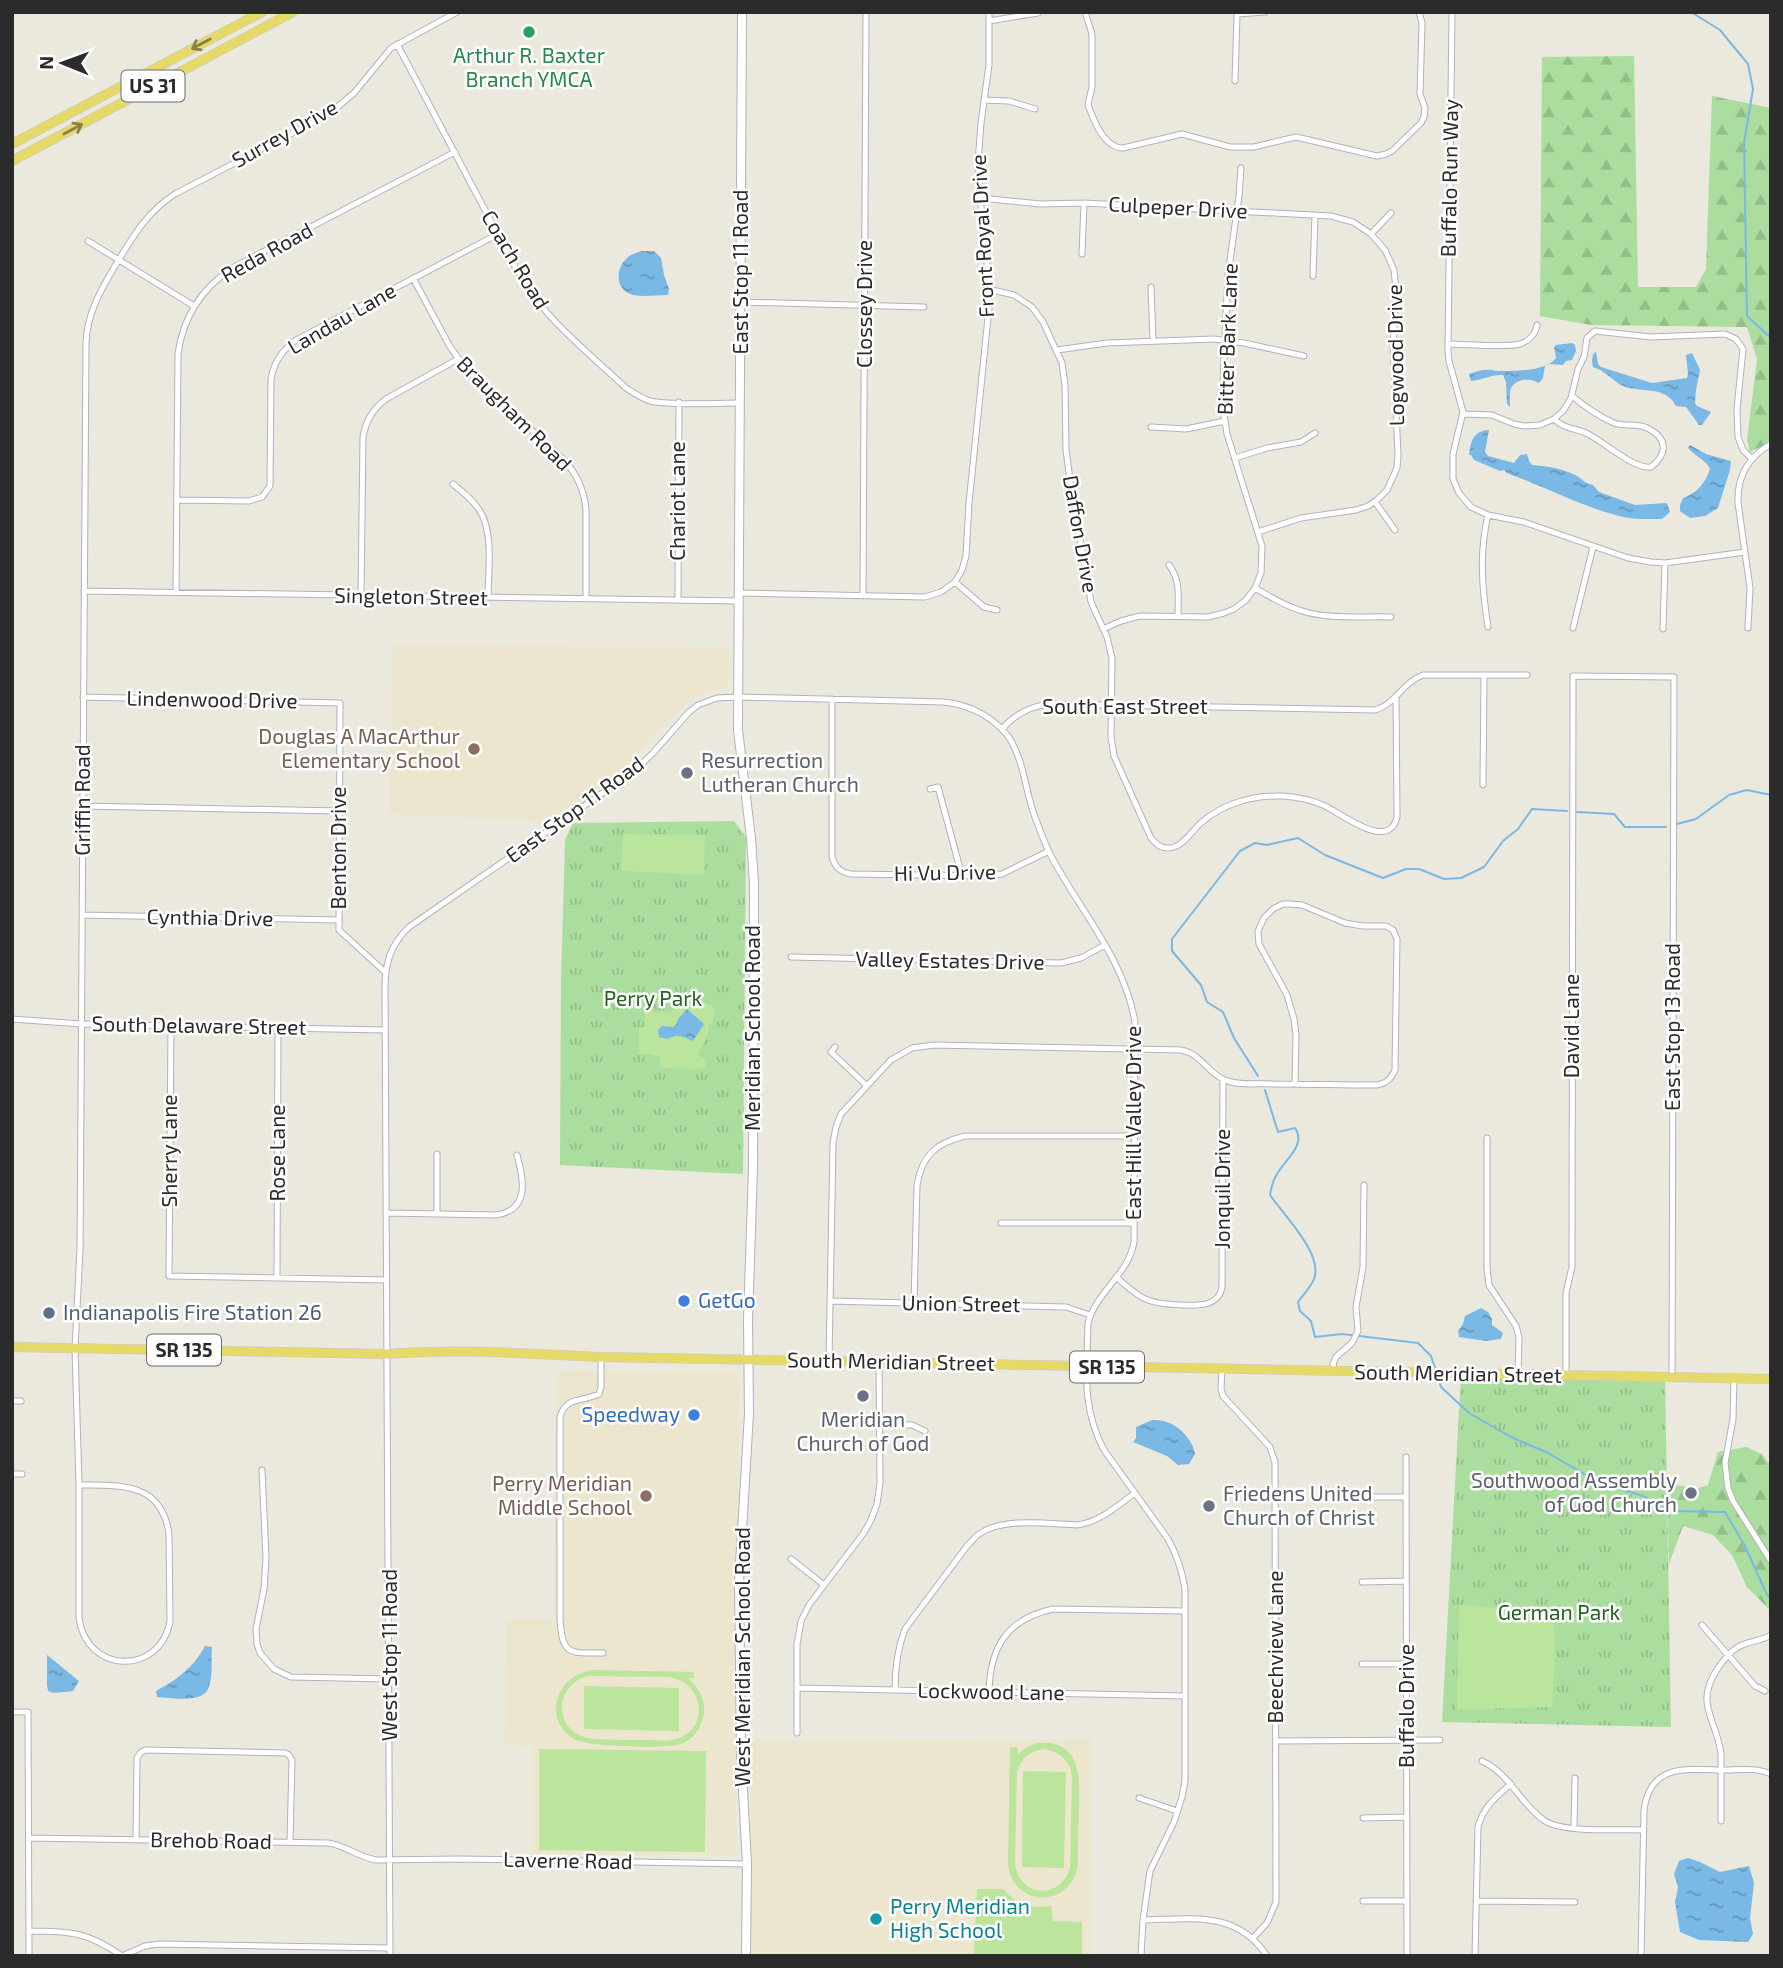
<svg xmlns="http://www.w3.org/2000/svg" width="1783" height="1968" viewBox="0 0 1783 1968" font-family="'Exo 2',sans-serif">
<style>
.education{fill:#ece6cf}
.forest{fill:url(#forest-firs)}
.park{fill:url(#park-tufts)}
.pitch{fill:#bbe49c;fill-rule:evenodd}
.water{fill:url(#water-ripples)}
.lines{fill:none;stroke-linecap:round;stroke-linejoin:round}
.stream{stroke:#7ab9e5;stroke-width:2}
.minor-casing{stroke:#b1b2bd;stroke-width:7}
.secondary-casing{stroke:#b1b2bd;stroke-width:10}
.primary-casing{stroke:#c8c8c8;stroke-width:10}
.minor{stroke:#fff;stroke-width:5}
.secondary{stroke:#fff;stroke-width:8}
.primary{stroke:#e5da69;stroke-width:9}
.oneway{stroke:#88824a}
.leisure-dot{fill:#2e9e5b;stroke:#fff;stroke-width:2.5}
.education-dot{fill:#8d6e63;stroke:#fff;stroke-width:2.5}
.worship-dot{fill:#6b7280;stroke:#fff;stroke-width:2.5}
.shop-dot{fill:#3f7fe0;stroke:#fff;stroke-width:2.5}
.service-dot{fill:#5c6f8a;stroke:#fff;stroke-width:2.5}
.culture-dot{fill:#0f9aa8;stroke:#fff;stroke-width:2.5}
.labels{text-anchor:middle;stroke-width:5;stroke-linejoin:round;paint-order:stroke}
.shield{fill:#fff;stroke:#6b6b6b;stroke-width:2}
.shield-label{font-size:19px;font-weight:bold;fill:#2b2b2b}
.leisure-label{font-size:21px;fill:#27864d;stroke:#fff}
.street-label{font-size:21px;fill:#2b2b2b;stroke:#fff}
.education-label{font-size:21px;fill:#785e54;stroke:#fff;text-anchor:end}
.worship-label{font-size:21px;fill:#5b616d;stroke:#fff;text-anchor:start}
.park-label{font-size:21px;fill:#246220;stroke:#fff}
.shop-label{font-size:21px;fill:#366cbe;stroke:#fff;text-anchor:start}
.service-label{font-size:21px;fill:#4e5e75;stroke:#fff;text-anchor:start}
.culture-label{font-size:21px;fill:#0d838f;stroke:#fff;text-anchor:start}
</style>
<defs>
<pattern id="forest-firs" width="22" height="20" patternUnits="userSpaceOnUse" patternTransform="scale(1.75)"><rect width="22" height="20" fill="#abdd9f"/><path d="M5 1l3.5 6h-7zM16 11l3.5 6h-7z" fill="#93be89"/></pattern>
<pattern id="park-tufts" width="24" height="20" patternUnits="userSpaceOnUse" patternTransform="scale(1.75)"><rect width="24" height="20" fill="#abdd9f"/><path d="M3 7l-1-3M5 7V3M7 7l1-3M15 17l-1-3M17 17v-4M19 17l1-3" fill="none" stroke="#93be89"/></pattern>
<pattern id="water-ripples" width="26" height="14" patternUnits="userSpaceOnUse" patternTransform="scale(1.75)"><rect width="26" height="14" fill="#7ab9e5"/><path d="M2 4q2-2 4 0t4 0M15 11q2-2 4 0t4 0" fill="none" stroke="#6497ba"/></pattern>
</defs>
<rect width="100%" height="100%" fill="#ebe8de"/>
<path class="education" d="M393,645L729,648L728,688L712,690L690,699L608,783L543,826L533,821L390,814Z
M556,1371L739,1372L735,1855L532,1854L533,1746L505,1745L506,1619H554Z
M1092,1739L1090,1956H747L752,1741Z"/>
<path class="forest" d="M1634,56L1638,287H1696L1706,269L1712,96L1771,108V442L1750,452L1747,440L1757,359L1747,327L1591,325L1540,316L1542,57Z
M1746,1447L1762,1454L1771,1466V1611L1747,1587L1732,1555L1713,1535L1683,1526L1669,1564L1667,1484L1699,1488L1708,1485L1718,1452Z"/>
<path class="park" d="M734,821L746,837L743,1174L560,1165L561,980L565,840L573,823Z
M1461,1374L1665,1377L1671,1727L1442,1722Z"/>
<path class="pitch" d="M623,834L705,835L704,875L621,871Z
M689,993C699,995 700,1004 712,1005L715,1012L712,1025L709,1023L708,1034L698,1055L705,1059L706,1069L660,1068V1056H654L653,1054H639V1028L644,1027L645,1011L669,1013Z
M1459,1605L1553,1612L1555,1656L1552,1707L1457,1710Z
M594,1670L694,1672V1678H688C701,1689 708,1705 702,1721C699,1732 691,1740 681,1744C666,1749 587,1747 574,1739C541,1719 557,1673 594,1670ZM588,1676L668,1677C704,1681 711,1729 676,1739C667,1742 657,1740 648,1740C630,1740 611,1740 593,1739C554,1735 551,1686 588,1676Z
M584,1686L679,1688V1731L584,1729Z
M1038,1743C1084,1739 1079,1781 1079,1812C1078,1829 1078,1846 1078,1863C1073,1909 1012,1909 1008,1863L1010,1747H1017L1018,1754L1027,1747ZM1044,1749C1061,1752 1070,1761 1072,1777L1070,1868C1060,1901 1019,1897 1015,1863L1017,1772C1021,1758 1030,1751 1044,1749Z
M539,1749L706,1751L705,1852L539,1850Z
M1023,1771L1066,1772L1064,1868L1022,1867Z
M977,1889H1004C1017,1907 1031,1908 1051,1906L1053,1921L1082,1922V1956H969L974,1955Z"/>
<path class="water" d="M642,251H654L661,258L664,275L669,289L668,295C657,295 644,297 633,295C615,291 615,269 627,258C631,254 636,253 642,251Z
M1572,343L1575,345L1576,351L1572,360L1566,361L1563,365L1550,364L1545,366L1543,378L1539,383C1530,378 1517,378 1511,388C1509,393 1510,402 1510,407L1507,404L1506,382L1503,375C1492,374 1482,380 1471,381L1469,374C1477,371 1488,368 1496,371C1512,371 1546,372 1556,358L1554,347L1556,345Z
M1596,352L1598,364L1601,367L1652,383L1687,378L1688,374L1686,355L1692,353L1700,370L1696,390L1695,403L1697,406L1711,412L1702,425H1699L1686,407L1676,406C1665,384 1639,394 1621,385C1611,379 1604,370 1593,367L1592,361L1593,354Z
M1489,430L1485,452L1488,456L1514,463L1520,455L1527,454L1529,461L1532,465C1546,466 1560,468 1573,474C1581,477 1584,484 1593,485L1599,492L1635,505L1667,503L1670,512L1662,519C1649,519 1632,520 1619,516C1580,506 1545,487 1507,473L1504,470L1500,471L1474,460L1471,455H1469C1471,440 1473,431 1489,430Z
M1690,445L1706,454L1731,461L1730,470L1718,508L1705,516L1690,518L1680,511V505L1683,498C1697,493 1706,483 1710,468C1704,459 1695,456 1688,448Z
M687,1009L704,1024L693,1041C684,1037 677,1033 668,1039L659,1037L658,1030L662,1026L673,1027L676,1025L678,1019Z
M1481,1308L1488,1312L1492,1319V1325L1503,1333L1501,1339L1486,1341L1459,1337L1458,1331L1463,1324L1465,1316Z
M1152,1420C1156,1420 1160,1420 1164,1421C1179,1425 1193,1440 1195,1454L1189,1464L1178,1465L1167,1456L1133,1442L1136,1438V1427Z
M205,1646L212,1647C211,1659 213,1676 209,1687C204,1704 170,1698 157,1697L156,1691C178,1679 193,1668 205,1646Z
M47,1655L79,1681L73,1691L54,1693L48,1691L47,1685Z
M1688,1858L1700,1862L1720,1872L1749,1866L1754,1883L1750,1918L1753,1934L1748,1942L1699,1940L1680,1932L1675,1902L1678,1887L1674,1874L1679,1861Z"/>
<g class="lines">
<path class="stream" d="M1691,12L1720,30L1748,64L1753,89L1744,143L1747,316L1771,338
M1577,812L1614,814L1625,827H1666
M1677,824L1696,819L1729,795L1747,790L1771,795
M1258,1076L1234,1038L1223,1012L1207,1002L1201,985L1172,951V939L1240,851L1255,843L1267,845L1298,838L1325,855L1383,878L1406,869H1419L1444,879L1461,878L1484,867L1503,841L1518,829L1532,809L1567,811
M1265,1090L1278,1132L1295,1128C1308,1146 1281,1162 1275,1178C1272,1183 1271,1190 1270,1195C1283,1214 1324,1255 1314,1279C1311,1287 1303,1295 1298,1302L1300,1311L1311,1321L1315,1337L1342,1334L1418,1343L1431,1356L1435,1368
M1438,1377L1441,1387L1469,1413L1511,1437L1548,1453L1598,1482L1643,1496L1675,1511L1725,1512L1745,1546L1767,1595L1771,1598"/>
<defs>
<path id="minor" d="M1085,12L1092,34V87L1088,105C1094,121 1104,148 1123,148L1182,134L1230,147H1254L1296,137L1377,156L1386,154L1392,151L1421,123L1424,117L1425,108L1420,94L1422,23L1419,12
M1452,12L1448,351L1449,361L1463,412L1453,454V479L1459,493L1471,507L1488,515L1524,522L1628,558L1651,562L1665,563L1745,552
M1237,14L1265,12
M989,21L1038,13
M397,44L520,276C547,321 588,352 626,388C634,393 641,398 650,401C676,406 713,403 740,403
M1235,81L1237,14
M984,100L1009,101L1035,109
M980,198L1040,204L1084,203L1331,216L1353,222L1371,234L1385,250L1394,270L1396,289L1393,345L1398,455L1397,468L1387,490L1377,500L1368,506L1356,510L1301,518L1258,532
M1371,234L1391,213
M88,241L194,306
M1082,254L1084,203
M1313,276L1315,215
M413,278L449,345L466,370L564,460C577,474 584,490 586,509V599
M1151,287L1153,341
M988,289L1014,295L1032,307L1043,322L1062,363L1065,385L1066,450L1071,487L1091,602L1107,637L1112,658L1111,737L1114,756L1151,838C1157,846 1165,850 1174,847C1186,843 1193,829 1202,822C1224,803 1254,795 1283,796C1297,797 1312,800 1325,806C1342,814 1389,852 1397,817L1396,696
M740,302L924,307
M1448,344C1466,344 1504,348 1520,344C1529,341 1536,334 1537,325
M1057,350L1107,343L1214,339L1244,343L1304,356
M1463,414L1492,415L1514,424L1524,426L1540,425L1554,419L1563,411L1571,398L1578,369L1584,357L1587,338L1595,331L1651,337L1725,334L1736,339L1743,349L1737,409L1738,437L1743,450L1752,459
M1554,419C1564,429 1576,428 1588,434C1604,442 1635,470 1651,467C1668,454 1668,438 1647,428C1637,423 1625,427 1614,423C1598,416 1585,407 1572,396
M1151,427L1186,429L1225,421
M1235,458L1267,448L1301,442L1315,433
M453,484C463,492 473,500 480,511C494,533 488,573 488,598
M177,500L249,501L262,497L270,486L271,379C274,362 282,350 296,340L498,234
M1375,502L1395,530
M1169,565C1181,580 1178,598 1178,616
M955,582L984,607L997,610
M1255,588C1269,596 1283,605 1299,610C1328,620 1361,616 1391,617
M84,591L739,601
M176,592L178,354C183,317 201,289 232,268L455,152
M739,593L925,597L941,592L955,582L962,570L966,556L969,503L989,308L987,263L981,206L978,163L981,123L989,65V12
M361,596L363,437C366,420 373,409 386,399L458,359
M863,596L866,12
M678,600L679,402
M1488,627C1482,589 1479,552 1488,515
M1573,628L1593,547
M1748,628L1750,588L1738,503C1737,477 1748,457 1771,444
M1103,629L1121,621L1140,616L1208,617L1224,613L1234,609L1246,600L1255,588L1261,573L1262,546L1227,434L1222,402L1228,275L1239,196L1241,168
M1663,629L1665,563
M83,697L340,703L339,930L385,972
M832,699V857C835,867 840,872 851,874L989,876L1002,874L1049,851
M1002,729C1015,714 1030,706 1050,704L1375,710C1395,705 1403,682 1423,675H1527
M1483,785L1484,675
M930,789L938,787L962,876
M83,806L339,811
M82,915L338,920
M791,957L1061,963L1081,958L1105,945
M12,1019L81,1024L385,1030
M171,1026L169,1276L386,1280
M835,1047L831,1052L866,1085
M1487,1138V1268L1489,1285L1516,1326L1519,1337L1518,1375
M386,1213L496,1215C530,1210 524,1180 517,1155
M437,1214V1154
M1001,1223H1134
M1116,1277C1126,1285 1136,1296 1148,1300C1160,1305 1197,1307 1209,1303C1217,1300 1221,1294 1222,1287L1223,1080
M277,1278L278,1028
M830,1301L1066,1307L1090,1315
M914,1303L917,1185C922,1155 936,1143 965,1136H1135
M601,1357V1387L599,1394C582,1402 566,1396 560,1417V1619C562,1656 570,1653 603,1653
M829,1361L833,1143L836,1127L841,1114L891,1060L912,1048L934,1045L1181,1050C1202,1054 1207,1073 1225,1080C1239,1086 1258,1083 1273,1084C1308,1084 1342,1085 1377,1085C1387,1083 1391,1079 1395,1070L1397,939L1393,930L1386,926H1363L1345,923L1302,905L1291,904H1283L1273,909L1264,918L1258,931L1259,944L1287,995L1294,1019L1296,1035L1295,1084
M1222,1369L1221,1389L1223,1396L1270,1447L1275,1463L1276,1902L1267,1923L1253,1938
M1335,1371L1333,1364L1336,1357L1352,1343L1358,1331L1356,1307L1363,1267L1364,1185
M1566,1376V1293L1572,1267L1573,676L1674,677L1672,1377
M1734,1379L1733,1419L1725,1463L1728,1488L1733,1501L1771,1561
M12,1401H21
M880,1424L912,1425L925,1431
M1406,1457L1407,1956
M262,1470L266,1558L264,1589L256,1629L257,1644L260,1653L274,1669L291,1677L390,1679
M12,1474H22
M79,1485C120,1485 162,1482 169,1534L170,1622C159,1677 86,1673 79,1618V1485L75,1348L80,1250L86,343C87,312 102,288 118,261C134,235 148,211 175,194L329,114L354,93L391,48L457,12
M1362,1497H1406
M791,1559L824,1585
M1362,1582L1406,1581
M1702,1625L1755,1686L1765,1691
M1362,1664H1407
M797,1688L1185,1696
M895,1690C895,1669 897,1650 905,1629L967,1546C971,1542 975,1537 979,1534C1003,1517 1049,1524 1077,1525C1100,1522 1117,1506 1135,1493
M989,1692C990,1647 1007,1619 1053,1609L1185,1611
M12,1712H28L29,1956
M797,1733V1644L801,1621L809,1605L863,1534L871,1520L877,1504L880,1483L879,1362
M1276,1741L1440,1740
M1482,1761C1510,1774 1521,1805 1545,1821C1564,1833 1620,1829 1644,1830
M1139,1798L1177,1811
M1363,1818L1407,1817
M1721,1821V1753C1715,1715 1693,1703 1720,1665C1726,1658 1731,1650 1740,1646C1750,1641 1761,1641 1771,1635
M1574,1828L1575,1778
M29,1838L328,1843C345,1845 358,1857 376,1860L460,1859L747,1864
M136,1840L137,1758L141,1752L146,1750L285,1753L289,1755L292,1760L290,1842
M1363,1901H1407
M1476,1901L1575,1902
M1143,1920C1191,1919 1237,1910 1267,1956
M29,1931C70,1931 88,1932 122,1956
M122,1956L145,1946L159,1944L390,1948
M390,1956L385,987C385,963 391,944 409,927L633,772L653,753L689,712L698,705L717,698L738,697L944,702C970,705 991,715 1008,736C1024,759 1025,791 1035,817C1039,828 1044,841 1049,852C1078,909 1124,957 1135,1022L1134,1242C1129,1274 1096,1292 1088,1323C1087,1370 1081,1407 1104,1450L1168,1539C1177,1555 1182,1570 1185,1589V1781L1182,1797L1174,1822L1150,1871L1143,1920L1141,1956
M1475,1956L1478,1827C1483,1807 1496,1797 1511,1784
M1641,1956L1644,1810C1650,1764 1685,1769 1721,1770C1738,1770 1755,1767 1771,1774"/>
<path id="secondary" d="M742,12L738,730L751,838L754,883L753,1167L748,1321L749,1414L739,1581L741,1755L747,1864L746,1956"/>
<path id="primary" d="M12,144L262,12
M12,161L293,12
M12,1347L387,1354C458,1348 530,1354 601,1357L1771,1379"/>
</defs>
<use href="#minor" class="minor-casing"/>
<use href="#secondary" class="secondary-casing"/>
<use href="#primary" class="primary-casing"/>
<use href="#minor" class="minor"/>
<use href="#secondary" class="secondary"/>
<use href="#primary" class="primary"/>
</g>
<defs><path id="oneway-shaft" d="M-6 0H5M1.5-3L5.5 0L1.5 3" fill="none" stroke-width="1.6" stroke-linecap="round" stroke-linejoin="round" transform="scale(1.75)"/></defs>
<g class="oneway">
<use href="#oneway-shaft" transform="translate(201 44) rotate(152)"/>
<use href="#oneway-shaft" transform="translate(73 129) rotate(-28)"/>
</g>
<circle class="leisure-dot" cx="529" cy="32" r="7"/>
<g class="education-dot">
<circle cx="474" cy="749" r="7"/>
<circle cx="646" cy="1496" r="7"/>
</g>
<g class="worship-dot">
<circle cx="687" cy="773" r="7"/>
<circle cx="863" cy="1396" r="7"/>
<circle cx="1691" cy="1493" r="7"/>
<circle cx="1209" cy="1506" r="7"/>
</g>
<g class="shop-dot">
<circle cx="684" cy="1301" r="7"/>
<circle cx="694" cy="1415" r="7"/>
</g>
<circle class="service-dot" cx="49" cy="1313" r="7"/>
<circle class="culture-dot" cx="876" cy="1919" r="7"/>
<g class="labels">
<g class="shield">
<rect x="121.5" y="70.5" width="63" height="31" rx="5"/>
<rect x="147" y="1334.5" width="74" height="31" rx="5"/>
<rect x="1070" y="1351.5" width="74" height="31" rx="5"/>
</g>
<g class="shield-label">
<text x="153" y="93">US 31</text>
<text x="184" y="1357">SR 135</text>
<text x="1107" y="1374">SR 135</text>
</g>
<g class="leisure-label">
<text x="529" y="63">Arthur R. Baxter<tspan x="529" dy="24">Branch YMCA</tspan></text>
</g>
<g class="street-label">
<text transform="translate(285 134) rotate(-29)" y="7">Surrey Drive</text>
<text transform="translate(1450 178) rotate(-89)" y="7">Buffalo Run Way</text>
<text transform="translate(1178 208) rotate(3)" y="7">Culpeper Drive</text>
<text transform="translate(983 236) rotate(-93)" y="7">Front Royal Drive</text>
<text transform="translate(267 253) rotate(-29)" y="7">Reda Road</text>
<text transform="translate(515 260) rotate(59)" y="7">Coach Road</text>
<text transform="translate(741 272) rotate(-90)" y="7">East Stop 11 Road</text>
<text transform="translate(865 304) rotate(-90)" y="7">Clossey Drive</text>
<text transform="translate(342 319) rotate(-30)" y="7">Landau Lane</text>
<text transform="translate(1228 339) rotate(-88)" y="7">Bitter Bark Lane</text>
<text transform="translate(1396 355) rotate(-91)" y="7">Logwood Drive</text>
<text transform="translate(514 414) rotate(45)" y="7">Braugham Road</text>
<text transform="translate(678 501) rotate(-90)" y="7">Chariot Lane</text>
<text transform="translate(1080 534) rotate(80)" y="7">Daffon Drive</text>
<text transform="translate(411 597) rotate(1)" y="7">Singleton Street</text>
<text transform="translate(212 700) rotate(1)" y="7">Lindenwood Drive</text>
<text x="1125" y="714">South East Street</text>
<text transform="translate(83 800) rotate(-90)" y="7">Griffin Road</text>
<text transform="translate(575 810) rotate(-36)" y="7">East Stop 11 Road</text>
<text transform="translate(339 848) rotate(-90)" y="7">Benton Drive</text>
<text transform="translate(945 873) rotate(-1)" y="7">Hi Vu Drive</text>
<text transform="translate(210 918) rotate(1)" y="7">Cynthia Drive</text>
<text transform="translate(950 961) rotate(1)" y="7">Valley Estates Drive</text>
<text transform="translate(199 1026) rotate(1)" y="7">South Delaware Street</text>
<text transform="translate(1572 1026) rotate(-90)" y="7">David Lane</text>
<text transform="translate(1673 1027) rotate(-90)" y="7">East Stop 13 Road</text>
<text transform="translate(753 1028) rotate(-90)" y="7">Meridian School Road</text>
<text transform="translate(1134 1123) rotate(-90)" y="7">East Hill Valley Drive</text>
<text transform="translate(170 1151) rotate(-90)" y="7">Sherry Lane</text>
<text transform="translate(278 1153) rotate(-90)" y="7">Rose Lane</text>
<text transform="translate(1223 1189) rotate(-90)" y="7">Jonquil Drive</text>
<text transform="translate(961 1304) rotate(1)" y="7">Union Street</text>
<text transform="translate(891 1362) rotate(1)" y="7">South Meridian Street</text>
<text transform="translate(1458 1374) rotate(1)" y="7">South Meridian Street</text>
<text transform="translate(1276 1647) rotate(-90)" y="7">Beechview Lane</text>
<text transform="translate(390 1655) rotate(-90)" y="7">West Stop 11 Road</text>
<text transform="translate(743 1657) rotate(-90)" y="7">West Meridian School Road</text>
<text transform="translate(991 1692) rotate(1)" y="7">Lockwood Lane</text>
<text transform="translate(1407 1706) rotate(-90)" y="7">Buffalo Drive</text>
<text transform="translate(211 1841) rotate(1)" y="7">Brehob Road</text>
<text transform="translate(568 1861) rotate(1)" y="7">Laverne Road</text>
</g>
<g class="education-label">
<text x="460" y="744">Douglas A MacArthur<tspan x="460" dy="24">Elementary School</tspan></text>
<text x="632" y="1491">Perry Meridian<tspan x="632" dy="24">Middle School</tspan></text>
</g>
<g class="worship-label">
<text x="701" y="768">Resurrection<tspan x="701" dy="24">Lutheran Church</tspan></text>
<text x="863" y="1427" text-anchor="middle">Meridian<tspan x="863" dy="24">Church of God</tspan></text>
<text x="1677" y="1488" text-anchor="end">Southwood Assembly<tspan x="1677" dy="24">of God Church</tspan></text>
<text x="1223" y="1501">Friedens United<tspan x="1223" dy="24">Church of Christ</tspan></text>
</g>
<g class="park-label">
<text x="653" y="1006">Perry Park</text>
<text x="1559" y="1620">German Park</text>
</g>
<g class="shop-label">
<text x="698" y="1308">GetGo</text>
<text x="680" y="1422" text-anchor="end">Speedway</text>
</g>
<g class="service-label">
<text x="63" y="1320">Indianapolis Fire Station 26</text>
</g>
<g class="culture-label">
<text x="890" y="1914">Perry Meridian<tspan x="890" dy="24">High School</tspan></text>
</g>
</g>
<rect width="1783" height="1968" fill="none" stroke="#2b2b2b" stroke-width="28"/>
<g transform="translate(63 63) rotate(271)" stroke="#ffffff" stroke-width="5" paint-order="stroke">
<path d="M0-5L12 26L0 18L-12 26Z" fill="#2b2b2b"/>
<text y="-10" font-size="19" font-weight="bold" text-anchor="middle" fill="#2b2b2b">N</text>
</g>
</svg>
